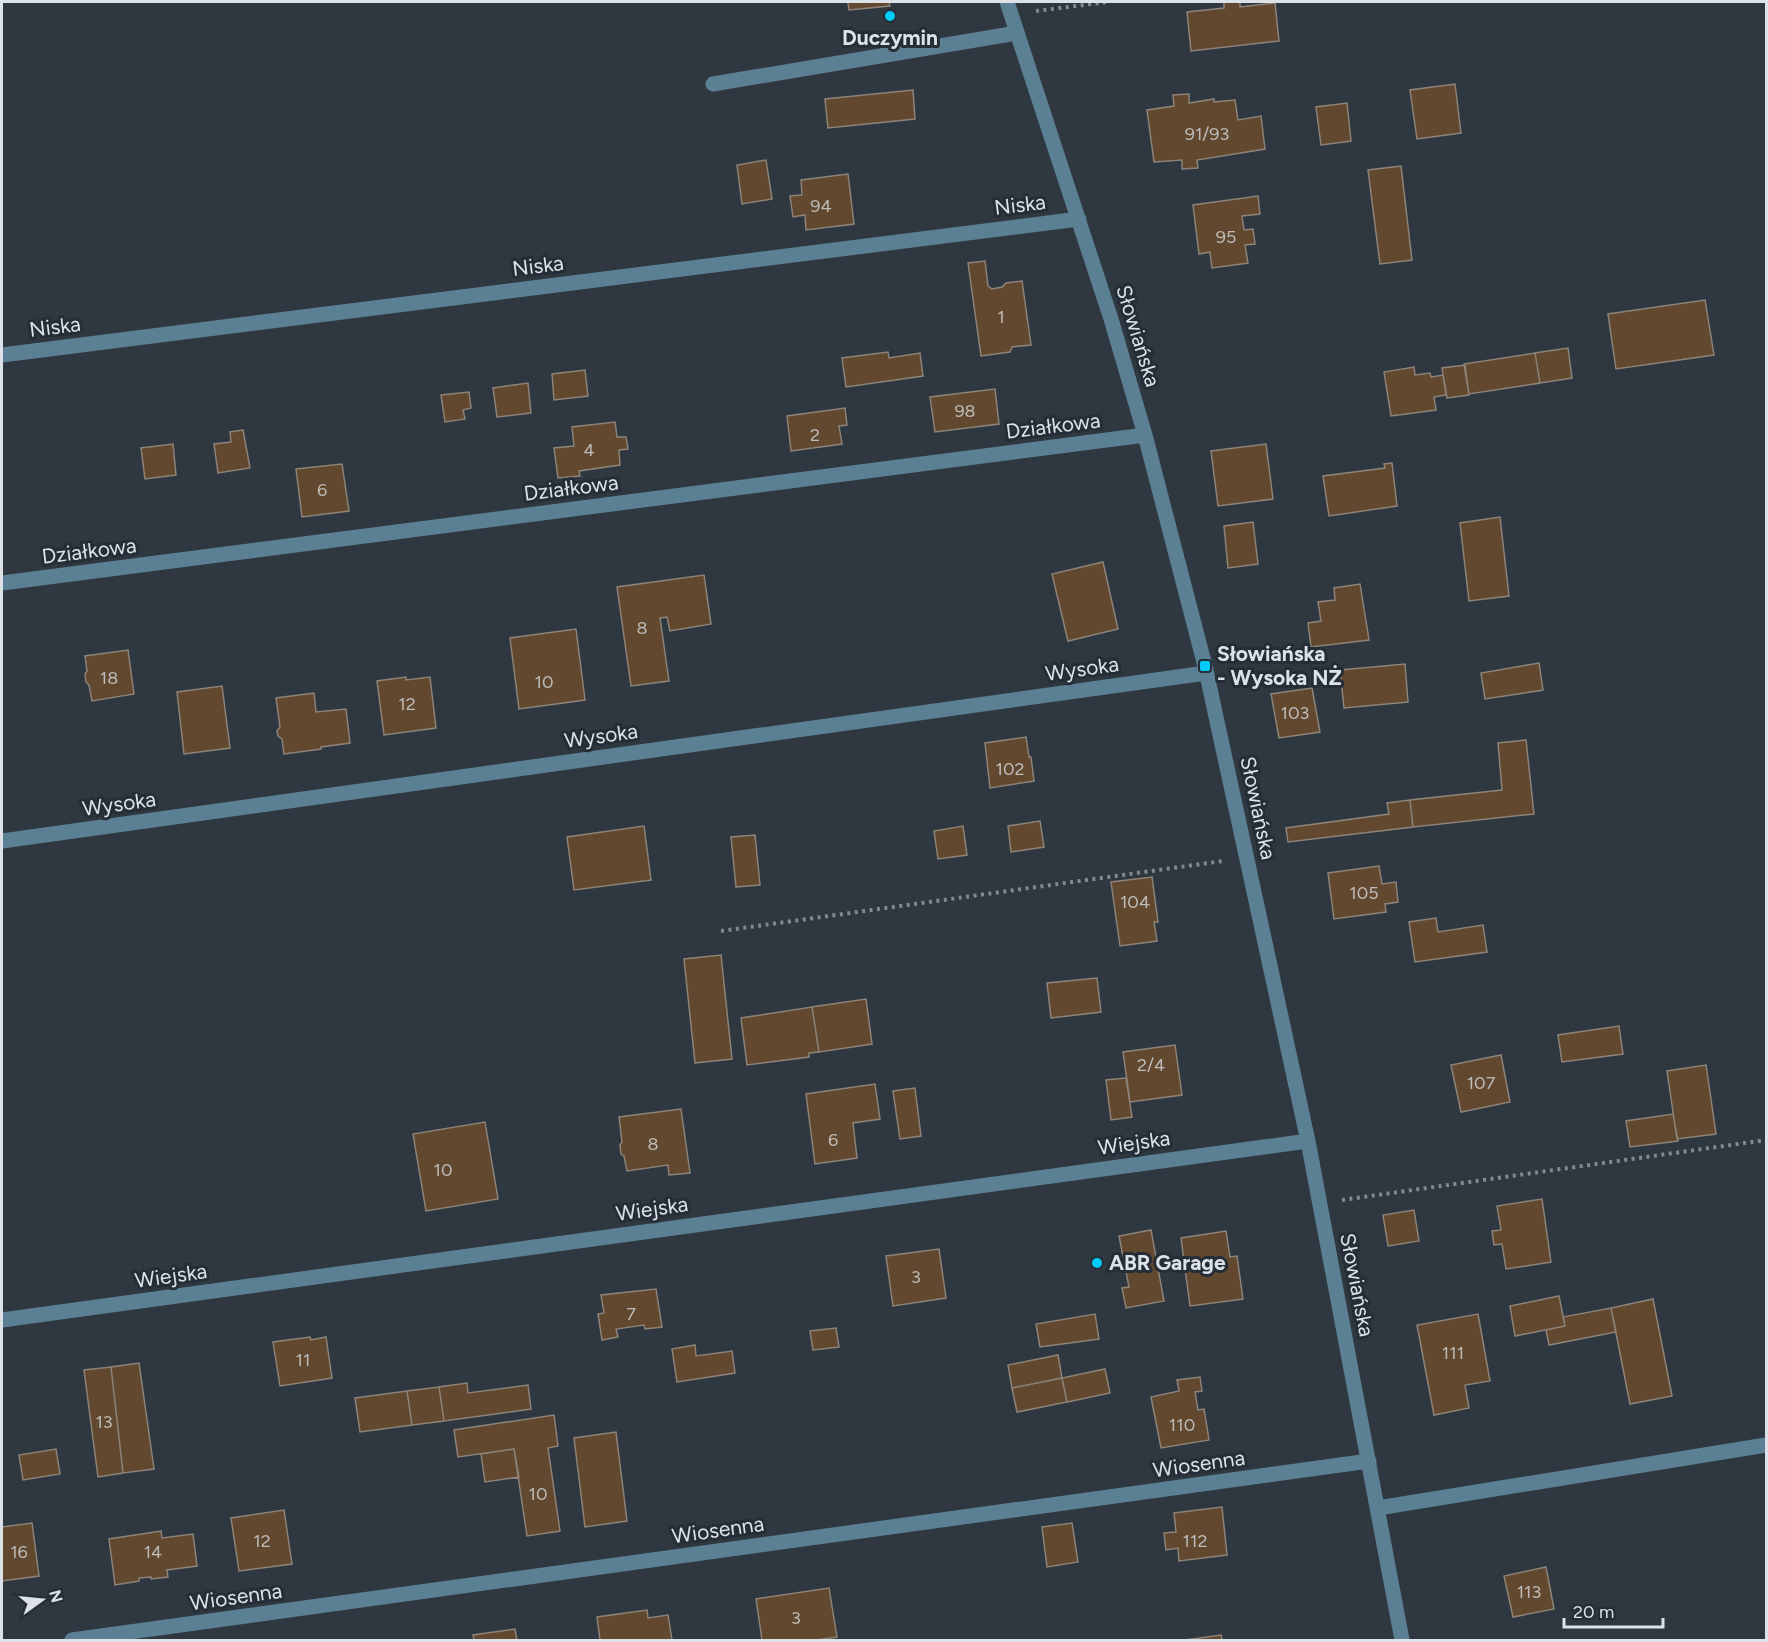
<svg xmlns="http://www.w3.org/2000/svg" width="1768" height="1642" viewBox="0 0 1768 1642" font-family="Figtree,sans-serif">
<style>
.building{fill:#61482e;stroke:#8d8378;stroke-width:1.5}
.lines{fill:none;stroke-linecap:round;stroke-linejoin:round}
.path{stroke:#828a91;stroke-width:4;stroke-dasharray:3 4.5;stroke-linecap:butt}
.minor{stroke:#5c8093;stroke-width:15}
.poi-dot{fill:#00cbf9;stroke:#252e36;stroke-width:2}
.labels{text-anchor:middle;stroke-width:6;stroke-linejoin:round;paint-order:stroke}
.number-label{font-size:18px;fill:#bdbcba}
.poi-label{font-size:21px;font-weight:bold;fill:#dce2e8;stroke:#252e36;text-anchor:start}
.street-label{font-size:21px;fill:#dce2e8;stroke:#252e36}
</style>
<rect width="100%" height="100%" fill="#2f3841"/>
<path class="building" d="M848,2H889L890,6L849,10Z
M1224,2H1240V7L1275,3L1279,41L1191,51L1187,12L1224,8Z
M1455,84L1461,133L1417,139L1410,90Z
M913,90L915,119L828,128L825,99Z
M1189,94V103L1214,99V102L1235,100L1238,120L1261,116L1265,149L1197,160L1198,168L1182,169V160L1154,162L1147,110L1174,106L1173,95Z
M1347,103L1351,141L1321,145L1316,107Z
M766,160L772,199L742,204L737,165Z
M1401,166L1412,260L1380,264L1368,170Z
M848,174L854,224L806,230L805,215L793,217L790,196L802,195L801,180Z
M1258,196L1260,214L1242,216L1244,230L1253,229L1255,244L1245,245L1248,263L1212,268L1210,252L1199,254L1193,205Z
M985,261L988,286L992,289L1002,287L1006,283L1022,281L1031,345L1012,347L1010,352L981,356L968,263Z
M1705,300L1714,355L1616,369L1608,314Z
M1568,348L1572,378L1540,383L1535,353Z
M888,352L889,358L920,353L923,376L846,387L842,358Z
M1535,353L1540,383L1469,394L1464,364Z
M1465,365L1469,395L1447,398L1442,368Z
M1414,367L1415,375L1430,373L1431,377L1443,375L1446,395L1434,397L1436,410L1391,416L1384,372Z
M585,370L588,396L554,400L552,374Z
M528,383L531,413L497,417L493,388Z
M995,389L999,424L935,432L930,397Z
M469,392L471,408L463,410L465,419L445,422L441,395Z
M845,408L847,425L839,426L842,444L791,451L787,416Z
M615,422L617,437H626L628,449L619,450L620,465L579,471L580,476L558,478L554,448L574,446L572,427Z
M243,430L250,468L218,473L214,444L231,442L230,432Z
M173,444L176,475L145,479L141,448Z
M1266,444L1273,499L1218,506L1211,451Z
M1392,463L1397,506L1329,516L1323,476L1385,468L1384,464Z
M342,464L349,511L302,517L296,469Z
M1500,517L1509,596L1469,601L1460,523Z
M1253,522L1258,564L1228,568L1224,526Z
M1103,562L1118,629L1068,641L1052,574Z
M704,575L711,624L670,631L667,617L660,618L669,681L631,686L617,587Z
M1360,584L1369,640L1311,647L1308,623L1321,621L1318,602L1335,600L1334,588Z
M576,629L585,700L519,709L510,638Z
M128,650L134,694L92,701L89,685L86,682L85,674L87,671L85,656Z
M1539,663L1543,690L1485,699L1481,673Z
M1405,664L1408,702L1344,708L1340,670Z
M406,677V680L430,677L436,728L384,735L377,681Z
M222,686L230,748L184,754L177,692Z
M1312,688L1320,732L1279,738L1271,694Z
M314,693L316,712L346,709L350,743L321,747V749L284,754L282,739L278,736L277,731L280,727L276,698Z
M1026,737L1029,757H1031L1034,781L990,788L985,743Z
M1526,740L1534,814L1413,827L1410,800L1502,790L1498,743Z
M1410,800L1413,827L1288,842L1286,828L1389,814L1387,803Z
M1040,821L1044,847L1011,852L1008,826Z
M644,826L651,880L574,890L567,837Z
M963,826L967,855L938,859L934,831Z
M755,835L760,885L736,887L731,837Z
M1379,866L1382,884L1396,882L1398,902L1385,904L1386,912L1334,919L1328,873Z
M1152,877L1158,922H1154L1157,941L1120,946L1111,882Z
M1436,918L1438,932L1483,925L1487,952L1415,962L1409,922Z
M721,955L732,1059L695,1063L684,959Z
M1097,978L1101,1012L1051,1018L1047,983Z
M866,999L872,1044L819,1052L812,1007Z
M812,1007L819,1052L809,1053V1057L747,1065L741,1018Z
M1619,1026L1623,1054L1562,1062L1558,1035Z
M1175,1045L1182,1095L1130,1102L1123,1052Z
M1501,1055L1510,1102L1461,1112L1451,1065Z
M1706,1065L1716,1134L1677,1139L1667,1071Z
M1126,1078L1132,1117L1111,1120L1106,1080Z
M875,1084L880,1119L853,1123L857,1158L815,1164L806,1094Z
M915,1088L921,1136L900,1139L893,1091Z
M681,1109L690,1173L669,1175L668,1165L627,1171L624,1156L621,1154L620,1145L622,1142L619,1117Z
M1673,1114L1678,1141L1630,1147L1626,1121Z
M485,1122L498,1199L426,1211L413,1134Z
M1542,1199L1551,1262L1506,1269L1502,1244L1494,1245L1492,1231L1501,1230L1497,1206Z
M1414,1210L1419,1241L1388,1246L1383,1215Z
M1151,1230L1164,1301L1126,1308L1122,1288L1129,1287L1119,1236Z
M1226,1231L1230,1257L1237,1256L1243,1299L1190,1306L1181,1238Z
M939,1249L946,1298L893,1306L886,1256Z
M656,1289L662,1327L645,1329L644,1325L616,1329L618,1337L602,1340L598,1314L604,1313L601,1295Z
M1559,1296L1565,1326L1515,1336L1510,1306Z
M1653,1299L1672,1396L1630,1404L1611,1308Z
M1611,1308L1616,1332L1549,1345L1546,1330L1565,1326L1563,1317Z
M1095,1314L1099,1339L1040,1347L1036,1324Z
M1478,1314L1490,1381L1465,1385L1469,1408L1434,1415L1417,1325Z
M836,1328L839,1347L813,1350L810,1331Z
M310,1337L311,1340L326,1337L332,1378L280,1386L273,1342Z
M695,1345L696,1356L732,1351L735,1373L677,1382L672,1349Z
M1058,1355L1062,1378L1012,1388L1008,1365Z
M139,1363L154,1469L123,1473L111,1367Z
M111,1367L123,1473L98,1477L84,1370Z
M1105,1369L1110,1393L1067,1402L1062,1378Z
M1200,1377L1202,1391L1195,1392L1198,1410L1204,1409L1209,1440L1161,1448L1151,1397L1179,1391L1177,1380Z
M1062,1378L1067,1402L1017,1412L1012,1388Z
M467,1383L468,1393L528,1385L531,1409L444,1421L439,1387Z
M439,1387L444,1421L412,1425L407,1391Z
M407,1391L412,1425L360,1432L355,1398Z
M554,1415L558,1446L548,1448L560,1531L527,1536L514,1449L458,1457L454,1430Z
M616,1432L627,1521L585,1527L574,1438Z
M56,1449L60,1474L23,1480L19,1455Z
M514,1449L519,1477L485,1482L481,1454Z
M1222,1507L1227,1555L1179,1561L1178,1548L1166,1550L1164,1533L1176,1532L1174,1513Z
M284,1510L292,1564L239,1571L231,1518Z
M32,1523L39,1576L2,1581V1527Z
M1072,1523L1078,1562L1047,1567L1042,1527Z
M161,1531L162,1538L193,1534L197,1566L167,1570L168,1577L151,1579V1577L139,1578V1581L115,1585L109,1539Z
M1546,1567L1554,1609L1513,1617L1504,1576Z
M829,1588L837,1637L817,1640H762L756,1599Z
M647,1610L648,1618L668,1615L672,1640H600L597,1617Z
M515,1629L517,1640H474L473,1635Z
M1221,1635L1222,1640H1185Z"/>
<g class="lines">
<path class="path" d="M1036,11L1108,2
M721,931L1223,861
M1342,1200L1766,1140"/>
<path class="minor" d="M1007,2L1111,319L1145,435L1205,666L1308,1141L1402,1640
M713,84L1017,33
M2,355L1079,219
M2,583L1145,435
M2,841L1206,673
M2,1320L1308,1141
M1378,1508L1766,1445
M72,1640L1369,1461"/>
</g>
<g class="poi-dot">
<circle cx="890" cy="16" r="6"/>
<rect x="1199" y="660" width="12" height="12" rx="3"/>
<circle cx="1097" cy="1263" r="6"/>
</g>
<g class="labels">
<g class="number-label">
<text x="1207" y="140">91/93</text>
<text x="821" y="212">94</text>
<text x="1226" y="243">95</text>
<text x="1001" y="323">1</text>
<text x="965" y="417">98</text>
<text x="815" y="441">2</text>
<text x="589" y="456">4</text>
<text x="322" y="496">6</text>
<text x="642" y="634">8</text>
<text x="109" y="684">18</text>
<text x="544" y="688">10</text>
<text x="407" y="710">12</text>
<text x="1295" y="719">103</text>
<text x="1010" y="775">102</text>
<text x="1364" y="899">105</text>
<text x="1135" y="908">104</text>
<text x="1151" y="1071">2/4</text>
<text x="1481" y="1089">107</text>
<text x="833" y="1146">6</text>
<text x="653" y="1150">8</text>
<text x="443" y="1176">10</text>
<text x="916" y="1283">3</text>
<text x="631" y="1320">7</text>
<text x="1453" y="1359">111</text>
<text x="303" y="1366">11</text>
<text x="104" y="1428">13</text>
<text x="1182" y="1431">110</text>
<text x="538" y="1500">10</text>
<text x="262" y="1547">12</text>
<text x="1195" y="1547">112</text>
<text x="19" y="1558">16</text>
<text x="153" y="1558">14</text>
<text x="1529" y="1598">113</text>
<text x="796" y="1624">3</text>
</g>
<g class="poi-label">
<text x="890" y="45" text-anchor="middle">Duczymin</text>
<text x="1217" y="661">Słowiańska<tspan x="1217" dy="24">- Wysoka NŻ</tspan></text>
<text x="1109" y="1270">ABR Garage</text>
</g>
<g class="street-label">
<text transform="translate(1020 205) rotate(-7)" y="7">Niska</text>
<text transform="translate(538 266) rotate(-7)" y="7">Niska</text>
<text transform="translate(55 327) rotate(-7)" y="7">Niska</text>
<text transform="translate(1138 336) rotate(73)" y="7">Słowiańska</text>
<text transform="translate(1053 426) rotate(-7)" y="7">Działkowa</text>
<text transform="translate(571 488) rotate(-7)" y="7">Działkowa</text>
<text transform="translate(89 551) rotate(-7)" y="7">Działkowa</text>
<text transform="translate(1082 669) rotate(-8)" y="7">Wysoka</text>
<text transform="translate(601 736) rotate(-8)" y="7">Wysoka</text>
<text transform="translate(119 804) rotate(-8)" y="7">Wysoka</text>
<text transform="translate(1258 808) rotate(78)" y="7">Słowiańska</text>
<text transform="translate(1134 1143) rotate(-8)" y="7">Wiejska</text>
<text transform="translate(652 1209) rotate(-8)" y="7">Wiejska</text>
<text transform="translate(171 1276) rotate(-8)" y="7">Wiejska</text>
<text transform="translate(1357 1285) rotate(79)" y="7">Słowiańska</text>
<text transform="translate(1199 1464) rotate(-8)" y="7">Wiosenna</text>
<text transform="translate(718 1530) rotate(-8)" y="7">Wiosenna</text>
<text transform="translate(236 1597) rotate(-8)" y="7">Wiosenna</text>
</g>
</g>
<rect width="1768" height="1642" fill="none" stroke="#dce2e8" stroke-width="6"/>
<g transform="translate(42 1600) rotate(75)" stroke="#252e36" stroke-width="4.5" paint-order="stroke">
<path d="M0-4.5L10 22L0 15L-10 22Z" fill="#dce2e8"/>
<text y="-9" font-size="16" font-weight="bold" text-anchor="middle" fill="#dce2e8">N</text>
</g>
<path d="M1564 1618v9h99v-9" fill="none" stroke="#dce2e8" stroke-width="3"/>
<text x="1573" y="1618" font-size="18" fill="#dce2e8" stroke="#252e36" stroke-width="4.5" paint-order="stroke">20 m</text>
</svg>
